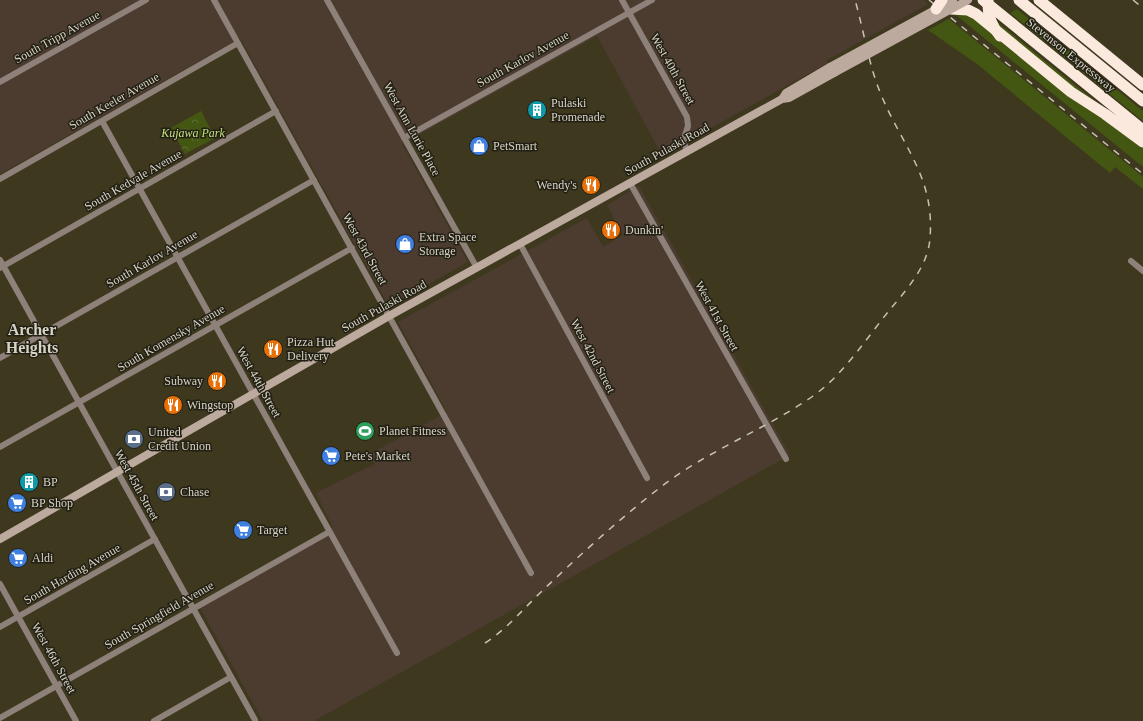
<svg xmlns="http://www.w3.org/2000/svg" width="1143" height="721" viewBox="0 0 1143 721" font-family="Georgia,serif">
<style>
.industrial{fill:#4c3c30}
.green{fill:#445712}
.park{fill:url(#park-crowns)}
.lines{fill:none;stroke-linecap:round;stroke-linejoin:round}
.street{stroke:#8d8179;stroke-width:6}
.secondary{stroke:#bdaa9e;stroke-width:8}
.highway{stroke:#fbe9dd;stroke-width:11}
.rail{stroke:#c7c3b2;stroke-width:1.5;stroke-dasharray:7 7;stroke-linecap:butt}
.secondary-bridge{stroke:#bdaa9e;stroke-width:8}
.highway-bridge{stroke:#fbe9dd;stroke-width:11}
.labels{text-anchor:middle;stroke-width:3;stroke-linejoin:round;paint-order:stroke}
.street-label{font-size:12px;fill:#d8d4c5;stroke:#221f14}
.poi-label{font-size:12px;fill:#d8d4c5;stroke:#221f14;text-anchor:start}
.park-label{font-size:12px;font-style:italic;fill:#c2e47d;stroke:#221f14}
.district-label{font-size:16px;font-weight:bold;fill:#d8d4c5;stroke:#221f14}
</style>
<defs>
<pattern id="park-crowns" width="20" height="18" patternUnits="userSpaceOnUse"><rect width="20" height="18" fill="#445712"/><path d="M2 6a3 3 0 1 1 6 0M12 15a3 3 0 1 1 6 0" fill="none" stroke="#5e6e33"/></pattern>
</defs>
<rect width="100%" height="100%" fill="#3e381e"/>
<path class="industrial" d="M0,0H923L928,4L827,60L828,63L662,155L597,36L402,144L468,262L389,306L240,38L0,174Z
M639,186L790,455L314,721H263L198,604L333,527L316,493L375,464L370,454L447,412L398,322L587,218L603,247L623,235L607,205Z"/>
<path class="green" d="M1017,9L1143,111V121L1010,13Z
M959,14H967L1137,141L1143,148V167L956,15Z
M949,19L1143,177V189L1115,167L1110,173L977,64L928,30Z
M996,21L1107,111L1082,96L1004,34Z"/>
<path class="park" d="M201,111L215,138L185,154L171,128Z"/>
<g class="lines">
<path class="street" d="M214,0L531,573
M327,0L477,268
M622,0L687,117L688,126L683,142L688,151
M0,82L146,0
M102,121L397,653
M404,138L652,0
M0,179L238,43
M630,183L786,459
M520,244L647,478
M0,260L255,720
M1131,261L1143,271
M0,268L276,111
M0,358L314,180
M0,447L352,248
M0,584L76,721
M0,627L155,539
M0,718L329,532
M154,721L231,677"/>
<path class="secondary" d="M782,99L786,93L830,67
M0,539L389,316L782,99L789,98L834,73"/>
<path class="highway" d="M983,0L1143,130
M1019,0L1143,101
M1039,0L1143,85
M951,9L968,10L976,14L1071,92L1105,114L1143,142"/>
<path class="rail" d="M929,0L1143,174
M1133,0L1143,8
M485,643C507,629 523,609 542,591C579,556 617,521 657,490C704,452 763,431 813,396C842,376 866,339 888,312C906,290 928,267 930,238C935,176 901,145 880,92C868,62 864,31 855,0"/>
<path class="secondary-bridge" d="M830,67L953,0
M834,73L968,0"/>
<path class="highway-bridge" d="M988,0C987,14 991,25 1000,36
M936,9L942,0"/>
</g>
<defs>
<symbol id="building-disc" viewBox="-11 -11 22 22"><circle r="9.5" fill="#0f9aa8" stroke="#221f14"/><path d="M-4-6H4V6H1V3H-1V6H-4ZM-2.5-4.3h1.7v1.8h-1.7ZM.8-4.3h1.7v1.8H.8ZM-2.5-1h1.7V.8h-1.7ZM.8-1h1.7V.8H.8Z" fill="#fff"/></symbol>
<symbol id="shop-disc" viewBox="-11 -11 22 22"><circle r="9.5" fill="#3f7fe0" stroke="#221f14"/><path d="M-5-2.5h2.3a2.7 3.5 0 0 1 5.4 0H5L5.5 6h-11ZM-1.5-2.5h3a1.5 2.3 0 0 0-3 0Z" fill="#fff"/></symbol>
<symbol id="restaurant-disc" viewBox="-11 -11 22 22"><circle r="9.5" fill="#e8710a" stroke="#221f14"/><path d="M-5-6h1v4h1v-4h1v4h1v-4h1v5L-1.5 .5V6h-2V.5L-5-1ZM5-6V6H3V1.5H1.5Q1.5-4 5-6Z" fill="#fff"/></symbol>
<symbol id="stadium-disc" viewBox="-11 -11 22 22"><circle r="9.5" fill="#2e9e5b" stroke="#221f14"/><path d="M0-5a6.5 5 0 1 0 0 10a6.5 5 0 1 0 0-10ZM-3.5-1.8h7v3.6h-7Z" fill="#fff"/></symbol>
<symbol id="bank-disc" viewBox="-11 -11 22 22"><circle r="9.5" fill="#5c6f8a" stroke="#221f14"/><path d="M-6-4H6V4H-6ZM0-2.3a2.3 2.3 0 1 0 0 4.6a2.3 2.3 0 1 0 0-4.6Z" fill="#fff"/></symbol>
<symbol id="supermarket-disc" viewBox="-11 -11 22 22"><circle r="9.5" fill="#3f7fe0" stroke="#221f14"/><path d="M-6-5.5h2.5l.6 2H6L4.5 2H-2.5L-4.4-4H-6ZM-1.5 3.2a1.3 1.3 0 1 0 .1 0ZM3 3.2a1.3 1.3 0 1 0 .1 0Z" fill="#fff"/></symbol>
</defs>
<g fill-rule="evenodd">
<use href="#building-disc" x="526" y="99" width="22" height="22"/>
<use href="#shop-disc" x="468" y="135" width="22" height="22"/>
<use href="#restaurant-disc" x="580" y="174" width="22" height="22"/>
<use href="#restaurant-disc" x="600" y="219" width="22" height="22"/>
<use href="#shop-disc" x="394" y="233" width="22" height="22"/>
<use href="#restaurant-disc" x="262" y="338" width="22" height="22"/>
<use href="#restaurant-disc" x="206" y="370" width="22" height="22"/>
<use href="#restaurant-disc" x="162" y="394" width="22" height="22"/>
<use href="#stadium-disc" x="354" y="420" width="22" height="22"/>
<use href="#bank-disc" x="123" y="428" width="22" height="22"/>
<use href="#supermarket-disc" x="320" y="445" width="22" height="22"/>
<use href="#building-disc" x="18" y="471" width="22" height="22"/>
<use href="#bank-disc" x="155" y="481" width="22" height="22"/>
<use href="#supermarket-disc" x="6" y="492" width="22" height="22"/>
<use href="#supermarket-disc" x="232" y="519" width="22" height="22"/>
<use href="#supermarket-disc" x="7" y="547" width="22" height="22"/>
</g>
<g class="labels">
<g class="street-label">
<text transform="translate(57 37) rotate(-29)" y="4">South Tripp Avenue</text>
<text transform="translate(1071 55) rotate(39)" y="4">Stevenson Expressway</text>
<text transform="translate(523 59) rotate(-29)" y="4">South Karlov Avenue</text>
<text transform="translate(673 69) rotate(61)" y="4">West 40th Street</text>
<text transform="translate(114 101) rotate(-30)" y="4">South Keeler Avenue</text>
<text transform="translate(412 129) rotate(61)" y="4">West Ann Lurie Place</text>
<text transform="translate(667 149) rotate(-29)" y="4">South Pulaski Road</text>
<text transform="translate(133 180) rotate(-30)" y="4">South Kedvale Avenue</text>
<text transform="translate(365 249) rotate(61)" y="4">West 43rd Street</text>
<text transform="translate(152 259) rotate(-30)" y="4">South Karlov Avenue</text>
<text transform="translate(384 306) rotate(-29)" y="4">South Pulaski Road</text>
<text transform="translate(717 316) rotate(61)" y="4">West 41st Street</text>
<text transform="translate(171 338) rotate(-30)" y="4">South Komensky Avenue</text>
<text transform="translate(593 356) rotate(62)" y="4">West 42nd Street</text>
<text transform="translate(259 382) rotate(61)" y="4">West 44th Street</text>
<text transform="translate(137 485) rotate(61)" y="4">West 45th Street</text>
<text transform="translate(72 574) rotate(-30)" y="4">South Harding Avenue</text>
<text transform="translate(159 615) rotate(-30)" y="4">South Springfield Avenue</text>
<text transform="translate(54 658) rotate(61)" y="4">West 46th Street</text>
</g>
<g class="poi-label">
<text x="551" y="107">Pulaski<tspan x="551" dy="14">Promenade</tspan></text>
<text x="493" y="150">PetSmart</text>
<text x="577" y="189" text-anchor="end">Wendy's</text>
<text x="625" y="234">Dunkin'</text>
<text x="419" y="241">Extra Space<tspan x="419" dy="14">Storage</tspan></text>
<text x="287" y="346">Pizza Hut<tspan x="287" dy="14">Delivery</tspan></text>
<text x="203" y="385" text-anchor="end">Subway</text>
<text x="187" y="409">Wingstop</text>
<text x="379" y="435">Planet Fitness</text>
<text x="148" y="436">United<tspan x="148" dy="14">Credit Union</tspan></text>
<text x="345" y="460">Pete's Market</text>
<text x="43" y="486">BP</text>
<text x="180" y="496">Chase</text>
<text x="31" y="507">BP Shop</text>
<text x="257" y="534">Target</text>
<text x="32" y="562">Aldi</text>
</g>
<g class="park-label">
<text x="193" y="137">Kujawa Park</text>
</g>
<g class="district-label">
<text x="32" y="335">Archer<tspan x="32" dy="18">Heights</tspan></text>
</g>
</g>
</svg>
